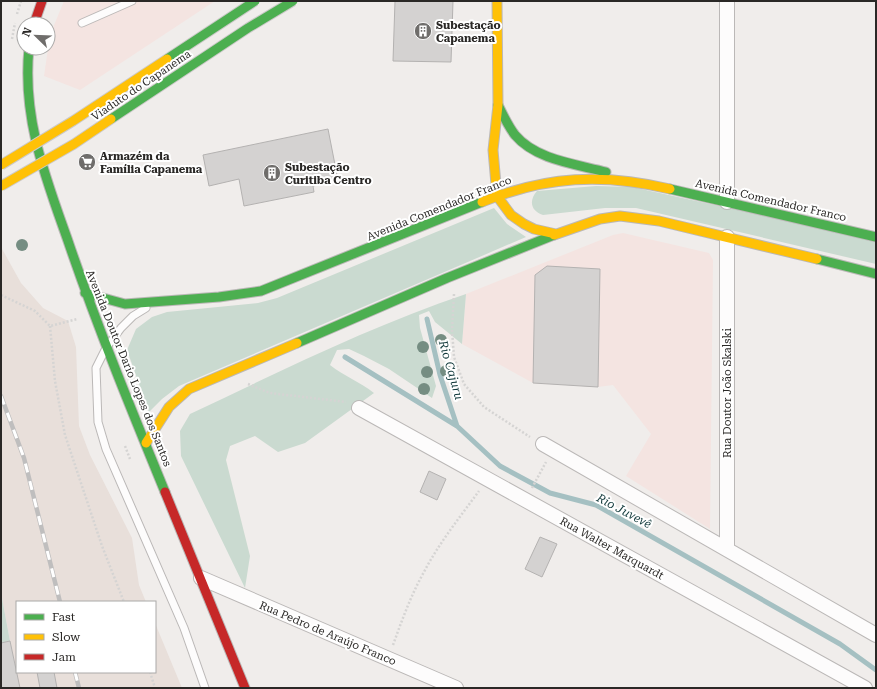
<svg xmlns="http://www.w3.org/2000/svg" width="877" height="689" viewBox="0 0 877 689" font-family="'Roboto Serif',serif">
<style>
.built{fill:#e8dfda}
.industrial{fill:#f4e4e1}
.green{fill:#cadad0}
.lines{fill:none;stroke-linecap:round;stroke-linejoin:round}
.stream{stroke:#a5c0c2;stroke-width:5}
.building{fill:#d4d2d1;stroke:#b4b2b1}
.lane-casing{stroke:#bbb8b7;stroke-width:9}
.street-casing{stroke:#bbb8b7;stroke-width:16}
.fast-casing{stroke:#bbb8b7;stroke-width:11}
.slow-casing{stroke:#bbb8b7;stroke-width:11}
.jam-casing{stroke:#bbb8b7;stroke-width:11}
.path{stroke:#d5d4d3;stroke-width:2.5;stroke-dasharray:2 2;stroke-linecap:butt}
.lane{stroke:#fdfcfc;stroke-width:7}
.street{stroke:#fdfcfc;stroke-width:14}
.fast{stroke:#4caf50;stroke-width:9}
.slow{stroke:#ffc107;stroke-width:9}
.jam{stroke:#c62828;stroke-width:9}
.rail-casing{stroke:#bfbebe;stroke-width:4.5}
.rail{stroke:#fff;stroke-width:3;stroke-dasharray:9;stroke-linecap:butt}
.fast-bridge-casing{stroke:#cbc9c8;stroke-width:11;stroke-linecap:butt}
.slow-bridge-casing{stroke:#cbc9c8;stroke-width:11;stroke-linecap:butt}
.fast-bridge{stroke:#4caf50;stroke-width:9}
.slow-bridge{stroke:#ffc107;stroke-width:9}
.tree{fill:#758d82}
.labels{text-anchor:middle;stroke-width:4;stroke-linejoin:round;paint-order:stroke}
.poi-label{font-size:11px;font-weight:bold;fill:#2a2826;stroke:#fff;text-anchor:start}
.street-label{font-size:11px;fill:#2a2826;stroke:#fff}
.water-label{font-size:12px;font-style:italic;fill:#11393b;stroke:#fff}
</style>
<rect width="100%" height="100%" fill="#f0edeb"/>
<path class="built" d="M1,247L21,283L43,308L68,321L76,347L79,426L90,455L132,538L139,585L146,602H17V672H155V623L182,688H20L10,641L1,593Z"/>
<path class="industrial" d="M64,1H215L80,90L44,76L50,35Z
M623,233L709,253L713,260L710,529L626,476L651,434L613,385L598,387L533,383L462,344L466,294L613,235Z"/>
<path class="green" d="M596,186L632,187L876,240V264L636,208H605L543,215C530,211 529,200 537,191Z
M494,208L507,224L526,237L179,386L162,399L149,412L127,350L136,329L152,317L167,312L258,303L277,298Z
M466,294L462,344L435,322L429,311L419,315L420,328L436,386L432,398L389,369L364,356L349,349L337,350L330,365C344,376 360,382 374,393L305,443L278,452L255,436L230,446L226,460L250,556L245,588L181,456L180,431L190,414C281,371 371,326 466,294Z
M1,593L10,641L1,643Z"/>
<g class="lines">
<path class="stream" d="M427,319L440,375L457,426
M345,357L457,426L500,466L550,493L596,505L840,644L876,670"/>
</g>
<path class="building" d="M395,1H453L451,62L393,61Z
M328,129L338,180L313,186L314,192L244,206L239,179L209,186L203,155Z
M547,266L600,269L598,387L533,383L535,275Z
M429,471L446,479L437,500L420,492Z
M540,537L557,544L542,577L525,569Z
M10,641L20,688H1V643Z
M37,672H54L57,688H40Z"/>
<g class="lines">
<defs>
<path id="lane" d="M82,23L132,1
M146,308L133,316L121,328L106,348L96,368L98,422L106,449L184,628L205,688"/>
<path id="street" d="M727,1V202
M359,408L865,688
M543,444L876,635
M727,549V237
M201,578L456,688"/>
<path id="fast" d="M29,48C22,118 45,176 68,241C97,326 131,409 165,492
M498,105C503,115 508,126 515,135C536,160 576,164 606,172
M670,189L876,237
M817,259L876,274
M85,293L125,304L219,297L261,291L482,202
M297,343L447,278L554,235"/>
<path id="slow" d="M497,1L498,105L493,150L497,196L511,215L524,224L534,229L556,234
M482,202C546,176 603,173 670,189
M554,235L600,219L620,216L659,221L817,259
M146,443L169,407L189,389L297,343"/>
<path id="jam" d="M34,24L42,1
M165,492L245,688"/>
</defs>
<use href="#lane" class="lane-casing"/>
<use href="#street" class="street-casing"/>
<use href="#fast" class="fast-casing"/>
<use href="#slow" class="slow-casing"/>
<use href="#jam" class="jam-casing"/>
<path class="path" d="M17,14L21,1
M12,39L15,23
M454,294L452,330L454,357L464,384L484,407L530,437
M1,295L35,311L50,326L77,319
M50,326L55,381L65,435L102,546L124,602
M248,384L270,393L346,402
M125,446L130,459
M532,488L546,462
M393,645C402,620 411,595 424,572C439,543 460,517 479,491
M150,672L155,688"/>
<use href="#lane" class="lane"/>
<use href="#street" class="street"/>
<use href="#fast" class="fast"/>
<use href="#slow" class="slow"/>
<use href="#jam" class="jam"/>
<defs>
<path id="rail" d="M1,396L24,458L60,602
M75,672L79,688"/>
</defs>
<use href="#rail" class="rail-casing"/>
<use href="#rail" class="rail"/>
<defs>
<path id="fast-bridge" d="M167,59L255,1
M111,119L248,28L293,1"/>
<path id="slow-bridge" d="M1,165L73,121L167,59
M1,186L74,144L111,119"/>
</defs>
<use href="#fast-bridge" class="fast-bridge-casing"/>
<use href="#slow-bridge" class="slow-bridge-casing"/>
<use href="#fast-bridge" class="fast-bridge"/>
<use href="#slow-bridge" class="slow-bridge"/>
</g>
<g class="tree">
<circle cx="22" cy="245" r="6"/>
<circle cx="441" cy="340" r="6"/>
<circle cx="423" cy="347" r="6"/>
<circle cx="446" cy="371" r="6"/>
<circle cx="427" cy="372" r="6"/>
<circle cx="424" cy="389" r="6"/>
</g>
<defs>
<symbol id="building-disc" viewBox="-11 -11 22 22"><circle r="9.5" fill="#6f6d6b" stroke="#fff"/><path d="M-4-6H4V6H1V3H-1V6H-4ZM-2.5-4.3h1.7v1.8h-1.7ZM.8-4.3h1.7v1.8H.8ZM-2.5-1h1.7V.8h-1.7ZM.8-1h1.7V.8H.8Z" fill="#fff"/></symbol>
<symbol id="supermarket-disc" viewBox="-11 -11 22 22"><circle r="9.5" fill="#6f6d6b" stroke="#fff"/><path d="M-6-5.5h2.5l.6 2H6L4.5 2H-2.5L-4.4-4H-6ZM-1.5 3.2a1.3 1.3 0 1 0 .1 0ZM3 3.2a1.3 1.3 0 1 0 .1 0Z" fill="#fff"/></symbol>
</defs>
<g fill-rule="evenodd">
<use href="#building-disc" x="413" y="21" width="20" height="20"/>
<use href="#supermarket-disc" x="77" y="152" width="20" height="20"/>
<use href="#building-disc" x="262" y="163" width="20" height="20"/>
</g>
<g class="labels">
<g class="poi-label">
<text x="436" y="29">Subestação<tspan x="436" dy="13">Capanema</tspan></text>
<text x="100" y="160">Armazém da<tspan x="100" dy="13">Família Capanema</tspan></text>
<text x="285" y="171">Subestação<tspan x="285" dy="13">Curitiba Centro</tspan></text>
</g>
<g class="street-label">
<text transform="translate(141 85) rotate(-34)" y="4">Viaduto do Capanema</text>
<text transform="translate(771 200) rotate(13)" y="4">Avenida Comendador Franco</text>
<text transform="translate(439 208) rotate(-22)" y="4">Avenida Comendador Franco</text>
<text transform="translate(129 368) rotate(68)" y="4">Avenida Doutor Dario Lopes dos Santos</text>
<text transform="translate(727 393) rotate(-90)" y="4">Rua Doutor João Skalski</text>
<text transform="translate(612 548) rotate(29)" y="4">Rua Walter Marquardt</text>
<text transform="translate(328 633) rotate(23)" y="4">Rua Pedro de Araújo Franco</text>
</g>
<g class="water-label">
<text transform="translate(451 370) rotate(74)" y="4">Rio Cajuru</text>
<text transform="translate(624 511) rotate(28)" y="4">Rio Juvevê</text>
</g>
</g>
<rect width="877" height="689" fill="none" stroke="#2a2826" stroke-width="4"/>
<rect x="16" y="601" width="140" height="72" fill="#ffffff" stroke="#aaa9a8"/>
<rect x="24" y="614" width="20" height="6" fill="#4caf50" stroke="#aaa9a8"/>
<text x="52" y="621" font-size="12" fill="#2a2826">Fast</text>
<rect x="24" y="634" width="20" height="6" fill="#ffc107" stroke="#aaa9a8"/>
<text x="52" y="641" font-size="12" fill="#2a2826">Slow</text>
<rect x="24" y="654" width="20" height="6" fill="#c62828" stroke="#aaa9a8"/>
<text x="52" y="661" font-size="12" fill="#2a2826">Jam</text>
<g transform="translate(36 36) rotate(293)"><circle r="19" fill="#ffffff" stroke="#aaa9a8"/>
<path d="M0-3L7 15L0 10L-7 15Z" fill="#6f6d6b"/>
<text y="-6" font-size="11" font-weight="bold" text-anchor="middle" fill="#2a2826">N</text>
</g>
</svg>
